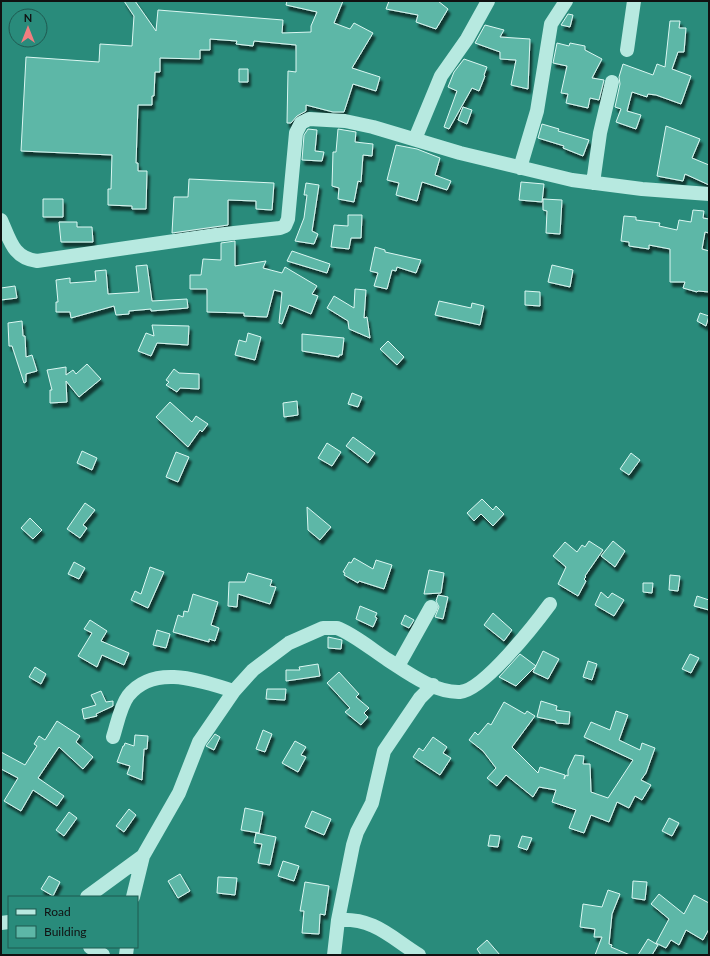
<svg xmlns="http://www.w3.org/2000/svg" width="710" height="956" viewBox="0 0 710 956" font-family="Lato,sans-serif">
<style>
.building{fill:#5db7a7;stroke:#dbf7f2;filter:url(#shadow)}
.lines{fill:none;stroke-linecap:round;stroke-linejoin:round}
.street{stroke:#b7e9e0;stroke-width:14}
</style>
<defs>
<filter id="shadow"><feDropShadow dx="2.5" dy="4.5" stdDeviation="1" flood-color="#0009"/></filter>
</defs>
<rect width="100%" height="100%" fill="#298b7b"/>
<path class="building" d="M124,1H135L156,31L158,10L283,20L282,33L311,32V26L317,12L286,5L287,1H343L334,23L350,29L354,23L373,33L352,68L380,77L376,91L353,84L344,112H333L306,105V111L297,116L291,123H287L288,71L296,72V45L254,41L253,46L236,44L237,41L210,39V50H200V59L160,58V72H155L154,96H152V105H138L136,163H138V171H147L146,209H132V206L108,205V189H111L112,155L21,151L26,57L99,62L100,44L132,46L134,16Z
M389,1H438L448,9L436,29L416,22L418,15L386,9Z
M568,14L573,15L570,27L561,25Z
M670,21H680L679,28H686L684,52H678L672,69L691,76L681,104L656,95L648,94L647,97L632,92L627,111L641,115L636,129L616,122L621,109L615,107L620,84L619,77L623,64L653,75L657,64L665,67Z
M485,25L504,30L500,37L530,39L528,89L511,85L516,60L500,59V52L475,43Z
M557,43L569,46L570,43L585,46V50L602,59L592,78L604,80L599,100L590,98L588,108L566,103L568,94L561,93L567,66L553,63Z
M464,59L487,67L484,75L485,76L479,91L472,88L449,129L444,127L457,91L448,87L454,72Z
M239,69H248V82H239Z
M463,107L472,110L467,124L458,120Z
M542,124L559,129L558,131L589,140L583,156L563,148L564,146L538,138Z
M666,126L700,139L692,158L709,165V185L685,174L683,181L657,176Z
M308,129L317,130L315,151L324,152L322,161L302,160L304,135Z
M338,129L356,132L355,142L373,144L372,156L363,155L361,182L358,181L354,202L338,199L339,188L332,186L333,152H336Z
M396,145L417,149L440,158L435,175L451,181L447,190L422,182L417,201L396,195L399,183L387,180Z
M189,179L274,183L272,210L256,209V201L228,200V225L172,233L174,197H188Z
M521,182L544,184L542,202L519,200Z
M306,183L319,185L312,231L318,234L314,244L295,241L304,218L307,195H304Z
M43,199H63V217H43Z
M543,199L562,200L560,234L546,233L547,211L543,210Z
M693,210L704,211L703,218L709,219V233L705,232L702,249L709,251V292L698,291L697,292L683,288L685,282H670V249L649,245V249L629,246V242L621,241L624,216L636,217V220L660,223L659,226L677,230L679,220L691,222Z
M348,215H362L361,238H351L349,249L331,247L334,225L348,226Z
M59,222H77V227H92L93,242H61Z
M235,241V266L266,261L263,268L282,273L285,267L317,286L312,294L318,296L311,314L289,305L282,324L279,323L282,292L274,290L267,317L244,316V313L207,312V289H190V275H201L203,259L221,260V243Z
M375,247L385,250V252L421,260L416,273L397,267L396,271L392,270L387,289L374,286L378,273L370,271Z
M292,251L330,264L327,273L287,261Z
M147,265L152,301L187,299L188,308L151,311V309L129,311V314L116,315L114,306L71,318L70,312H56V302H58L56,280L70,278V283L96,281L95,271L106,270L108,294L139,292L136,266Z
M552,265L573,270L570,287L548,282Z
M15,286L17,298L1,300V288Z
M355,289L366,290L364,318L367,317L370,338L349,329L348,321L327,308L334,296L354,308Z
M525,291L540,292V306L525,305Z
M439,301L471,308L472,303L484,306L480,325L435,315Z
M700,313L709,316L706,326L697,321Z
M22,321L23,336H25L26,357L32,355L37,371L26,374V382L24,383L12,346H9L8,323Z
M152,325L189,326L188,345L157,343L151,356L138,351L146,333L154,336Z
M248,333L261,337L255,360L235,355L239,340L246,342Z
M302,334L344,338L342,355H339V357L302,351Z
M388,341L404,357L397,365L380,349Z
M87,364L101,379L79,397L66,381L67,402L50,403V390H52L47,370L66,367V375L73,370L76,374Z
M174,369L179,373L199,374V389L180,388L177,392L166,385L169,382L166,380Z
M352,393L362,397L358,407L348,404Z
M297,401L298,415L284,417L283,403Z
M170,402L192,422L196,416L208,424L202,432L200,430L188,447L156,417Z
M353,437L375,453L368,463L346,446Z
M327,443L341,452L332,466L318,458Z
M82,451L97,458L92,470L77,463Z
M176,452L189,457L178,482L166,477Z
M631,453L640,460L629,475L620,469Z
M482,499L493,510L496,506L504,514L493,526L481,514L474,521L467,513Z
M85,503L95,510L83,525L87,528L80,538L67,529Z
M307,507L331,527L320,540L308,530Z
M30,518L42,530L33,539L21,528Z
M589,541L603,550L585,576L586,577L584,579L586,581L578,596L558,584L566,567L553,556L565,542L577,552L582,545L585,547Z
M613,541L625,551L615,567L601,556Z
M354,558L373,569L376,560L392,565L384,589L359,581L358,583L344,575L345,573L343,572L349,562L351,563Z
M74,562L85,568L79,579L68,574Z
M150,567L164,572L148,608L131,600L135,591L141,594Z
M429,570L444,573L441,593L424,594Z
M248,573L272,580L270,586L276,587L270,604L238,594L237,607L228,606L229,582H245Z
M670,575L680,576L678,591L669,590Z
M643,583H653L652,593L643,592Z
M601,592L608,598L612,593L624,600L614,616L595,605Z
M193,594L218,602L211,625L219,628L215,641L209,639V642L173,632L178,615L183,617L184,611L188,612Z
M438,595L448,597L443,619L435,617L439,607L436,601Z
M697,596L709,600V610L694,606Z
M360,606L377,613L375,617L377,618L373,627L356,619Z
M493,613L512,630L504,641L484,625Z
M405,615L414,620L409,628L401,624Z
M90,620L107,631L101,641L129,653L124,665L102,655L97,667L78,656L92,633L84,629Z
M157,630L170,634L166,648L153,645Z
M328,637L342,640L341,649L328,648Z
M543,651L559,659L548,679L533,672Z
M520,654L536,666L516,686L499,677Z
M690,654L699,658L691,673L682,669Z
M588,661L597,664L592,680L583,677Z
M318,664L320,676L286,681V670H300L299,667Z
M35,667L46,674L41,684L29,677Z
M339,672L359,694L356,697L369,708L364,713L368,717L361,725L345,712L350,708L327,683Z
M267,689H286L285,700L266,699Z
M101,691L106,702L113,701V706L96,714L97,716L84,719L82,709L96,705L91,695Z
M541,701L557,706L556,710L570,712L569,724L556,723V721L537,717Z
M504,702L525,714L527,711L535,716L512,747L538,773L540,767L565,775L564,779L566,775L568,776V770L575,755L584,756L583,764H590L591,792L608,798L633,760L584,737L591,722L610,730L616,711L628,715L619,740L640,750L642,743L655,748L646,773L641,780L651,785L642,800L635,796L629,808L617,802L609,822L591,815L584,833L569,828L576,810L552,802L556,790L539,787L533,797L506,775L497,786L487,778L496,768L483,751L469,740L475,732L478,735L488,723L491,725Z
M57,721L80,736L76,742L93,757L83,769L59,747L38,778L64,796L57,806L33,790L21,811L4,801L18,778L1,769V752L25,765L37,746L34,744L39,736L45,740Z
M263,730L272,734L265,752L256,749Z
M215,734L220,737L214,750L206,746Z
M135,735L148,736L147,749H144L142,780L127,774L130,766L117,762L123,746H124L125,743L134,746Z
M433,737L447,747L443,753L451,758L440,775L413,757L419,748L423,751Z
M295,741L306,747L301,755L306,757L298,772L282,763Z
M245,808L263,812L259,833L241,830Z
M129,809L136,815L124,832L116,826Z
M312,811L331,819L324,835L305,827Z
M69,812L77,818L64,836L56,830Z
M669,818L679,823L672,836L662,831Z
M256,833L276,837L270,865L258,863L262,844L254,843Z
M490,835L500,836L498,847L488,846Z
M522,836L532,838L527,850L518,847Z
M283,861L299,866L294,881L278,876Z
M180,874L190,891L178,898L168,881Z
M49,876L60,882L53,896L41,889Z
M218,877L237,878L235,895L217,893Z
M633,881L647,882L645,900L632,898Z
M305,882L329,886L325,915L320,914L319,934L302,933L304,911H300Z
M608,890L620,894L612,914L609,944L612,945L611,947L630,955H595L602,937H594L595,929L580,927L583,904L602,907Z
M659,894L684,914L694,895L709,903V929L703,940L686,930L679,945L671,940L666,948L656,943L669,919L651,904Z
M648,939L658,945L652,955H638Z
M487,940L500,955H481L477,949Z"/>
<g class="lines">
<path class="street" d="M627,50L634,1
M415,139L441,76L467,39L488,1
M520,168L537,111L551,24L566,1
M593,183L600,133L612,82
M1,220C10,240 13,258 37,261L216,235L280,228L285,226L288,219L296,133L301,123L309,119L345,121L373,127L460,153L572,180L642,189L709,194
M398,666L431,607
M113,737C117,725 120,707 128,696C154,663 201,681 234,691
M87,897L143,856
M133,897L143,856L179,793L199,742L234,691L253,670L289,643L323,628H337C352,633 374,651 388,660C408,673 435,693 460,692C484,690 536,623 550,604
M338,920C375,918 390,937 419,955
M1,923L9,922
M90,947L103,955
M126,955L127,947
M334,955L338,920L353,845L357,832L372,803L384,751L420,698L433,685"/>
</g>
<rect width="710" height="956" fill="none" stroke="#111111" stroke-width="4"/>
<rect x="8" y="896" width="130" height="52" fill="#298b7b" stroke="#1f5a51"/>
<rect x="16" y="909" width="20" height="6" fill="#b7e9e0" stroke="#1f5a51"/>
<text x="44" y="916" font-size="12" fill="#111111">Road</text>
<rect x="16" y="926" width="20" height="12" fill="#5db7a7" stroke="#1f5a51"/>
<text x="44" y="936" font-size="12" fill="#111111">Building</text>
<g transform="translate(28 28)"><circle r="19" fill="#298b7b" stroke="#1f5a51"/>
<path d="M0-3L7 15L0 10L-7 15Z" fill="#f17e80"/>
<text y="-6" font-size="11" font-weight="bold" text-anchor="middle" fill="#111111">N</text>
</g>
</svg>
